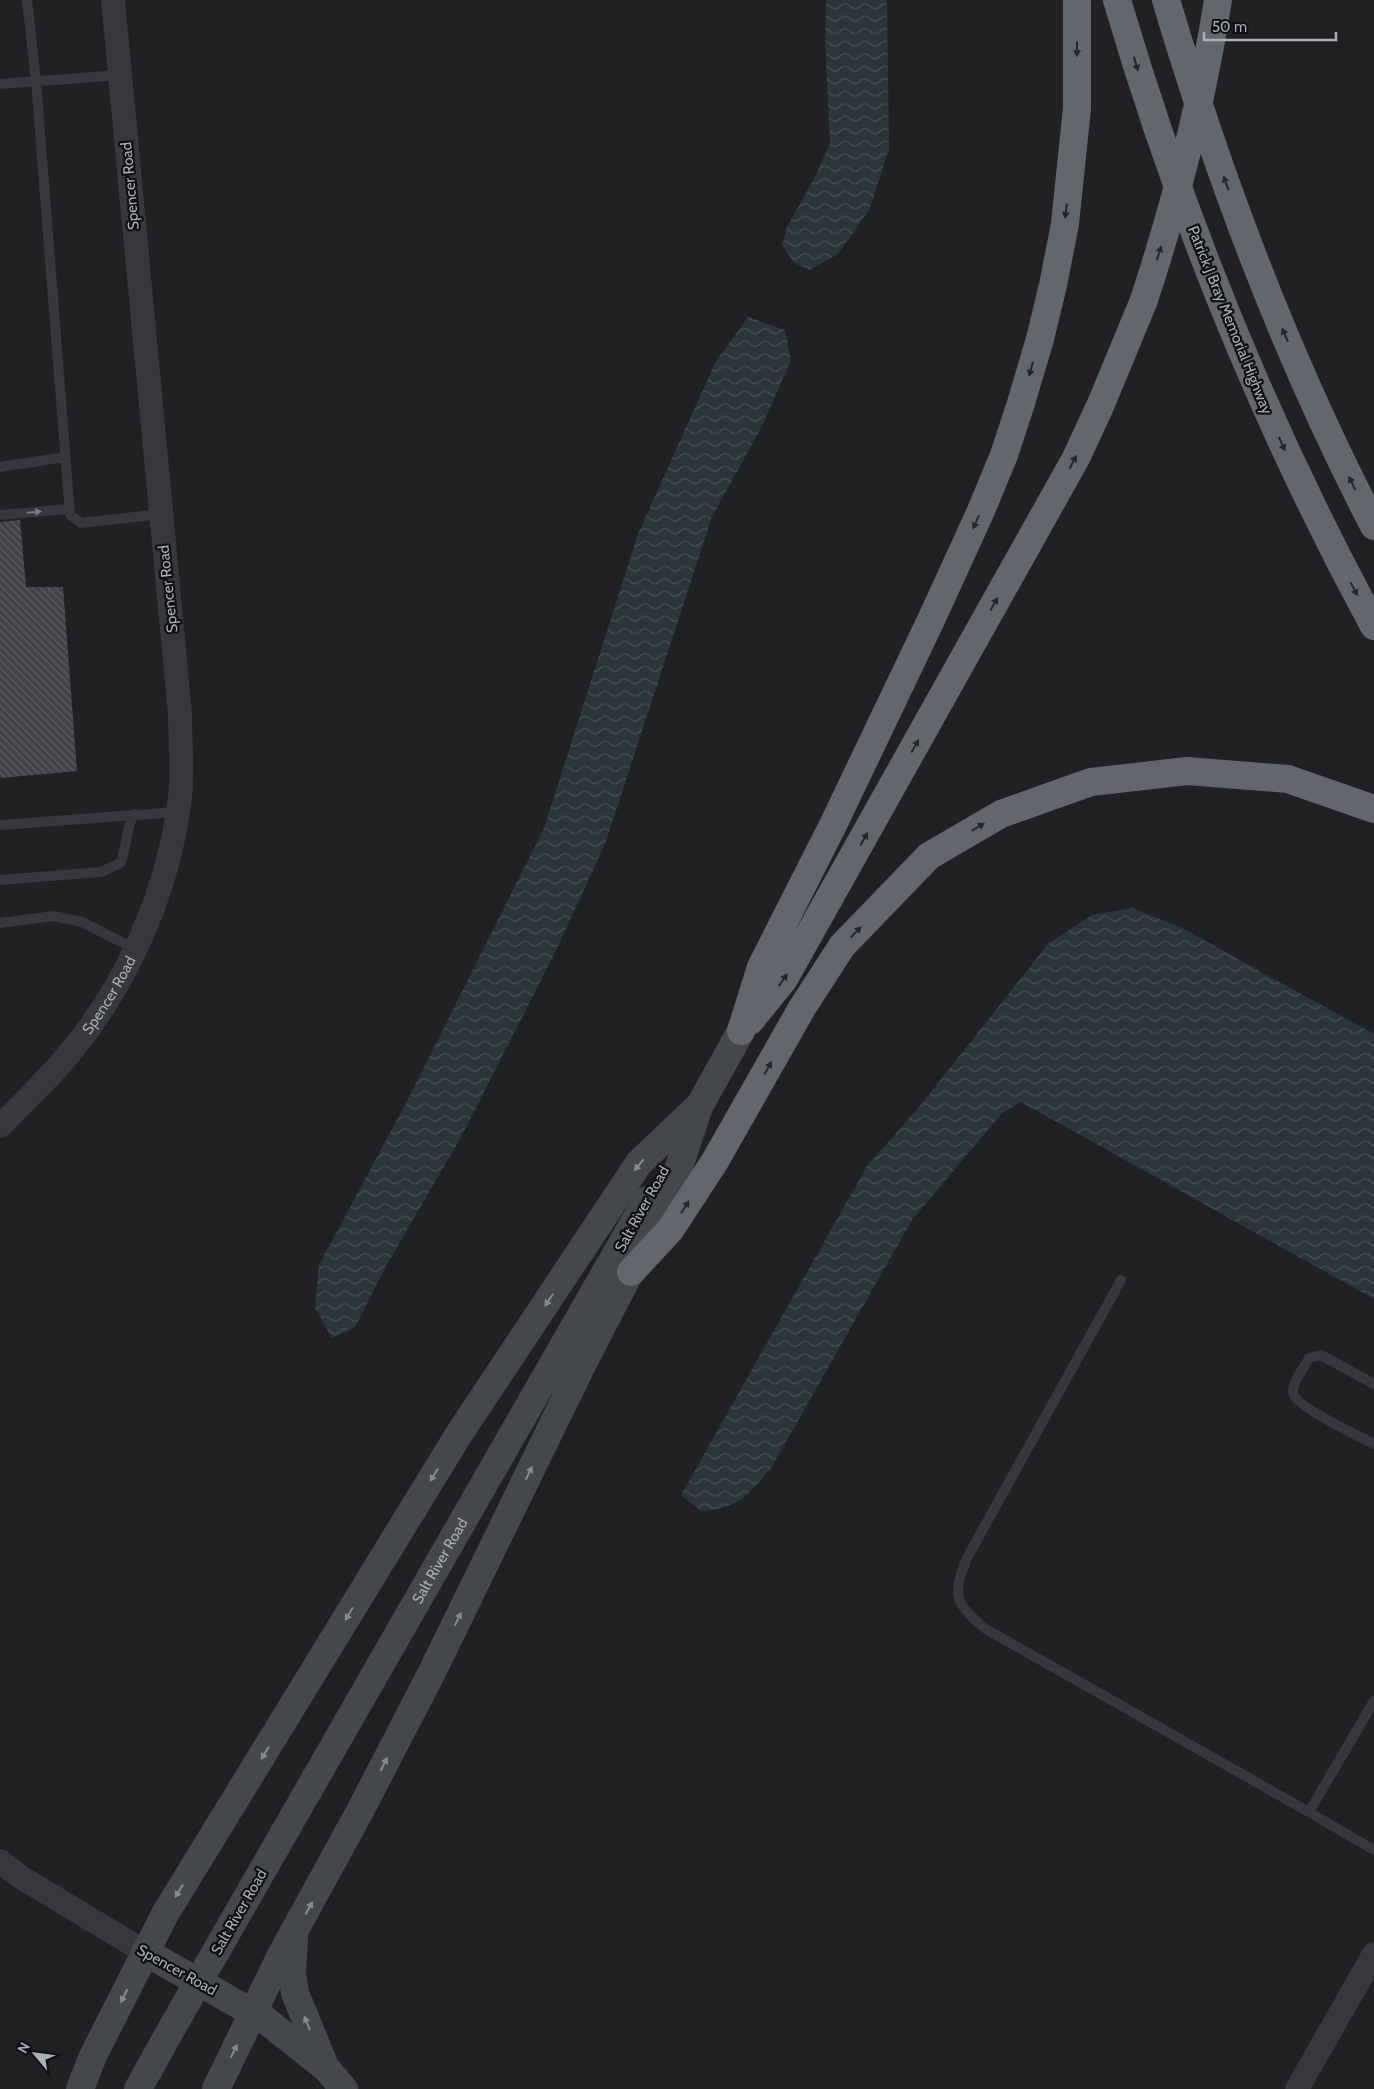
<svg xmlns="http://www.w3.org/2000/svg" width="1374" height="2089" viewBox="0 0 1374 2089" font-family="Cabin,sans-serif">
<style>
.built{fill:#212124}
.water{fill:url(#water-waves)}
.building{fill:url(#building-back-hatch)}
.lines{fill:none;stroke-linecap:round;stroke-linejoin:round}
.service{stroke:#36383c;stroke-width:10}
.tertiary{stroke:#36383c;stroke-width:24}
.secondary{stroke:#44474c;stroke-width:28}
.motorway{stroke:#62676d;stroke-width:28}
.secondary-bridge{stroke:#44474c;stroke-width:28}
.motorway-bridge{stroke:#62676d;stroke-width:28}
.oneway{fill:#242629}
.oneway2{fill:#747980}
.oneway3{fill:#848b92}
.labels{text-anchor:middle;stroke-width:4.5;stroke-linejoin:round;paint-order:stroke}
.street-label{font-size:15px;fill:#a7afb7;stroke:#101012}
</style>
<defs>
<pattern id="water-waves" width="16" height="10" patternUnits="userSpaceOnUse" patternTransform="scale(1.25)"><rect width="16" height="10" fill="#2b363b"/><path d="M0 5q4-4 8 0t8 0" fill="none" stroke="#475155"/></pattern>
<pattern id="building-back-hatch" width="6" height="6" patternUnits="userSpaceOnUse" patternTransform="scale(1.25)"><rect width="6" height="6" fill="#414347"/><path d="M-1 5l2 2M0 0l6 6M5-1l2 2" fill="none" stroke="#5a5c5f"/></pattern>
</defs>
<rect width="100%" height="100%" fill="#151517"/>
<path class="built" d="M0,0H1374V2089H0Z"/>
<path class="water" d="M826,0H887L889,149L869,210L838,254L810,270L794,263L782,245L787,227L814,179L830,143L825,42Z
M748,317L785,330L791,360L762,426L712,517L605,844L553,957L460,1139L386,1266L355,1327L332,1338L315,1308L319,1265L406,1103L544,828L638,534L715,363Z
M1132,908L1180,927L1374,1034V1299L1021,1102L1002,1113L912,1220L771,1468C747,1496 740,1508 701,1511L681,1495L867,1166L920,1106L1048,944L1092,915Z"/>
<path class="building" d="M20,520L26,587H63L77,771L0,778V522Z"/>
<g class="lines">
<path class="service" d="M27,0L36,81L70,515L81,523L161,514
M0,84L119,75
M0,467L65,457
M0,515L69,509
M0,825L177,812
M0,880L101,872L120,863C128,848 125,828 134,814
M0,923L54,916L82,922L135,949
M1121,1280L967,1558C952,1596 954,1601 984,1628L1309,1812
M1374,1384L1321,1355L1309,1358C1304,1367 1292,1383 1293,1393C1295,1406 1360,1437 1374,1444
M1374,1701L1309,1812L1374,1850"/>
<g class="tertiary">
<path id="s1" d="M0,1126C19,1107 38,1088 56,1069C123,995 168,896 180,797C183,770 180,741 180,714L113,0"/>
<path d="M0,1861L19,1876L145,1952"/>
<path d="M1297,2089L1374,1954"/>
</g>
<g class="secondary">
<path d="M690,1123L741,1031"/>
<path id="s2" d="M226,1934L647,1200"/>
<path d="M294,1938L292,1972L295,1993L324,2064"/>
<path d="M145,1952L264,2019L326,2068L344,2089"/>
<path d="M80,2089L93,2056L165,1914L459,1434L639,1163L699,1106"/>
<path d="M138,2089L173,2026"/>
<path d="M216,2089L280,1957L359,1813L432,1672L583,1363L669,1197L698,1110"/>
</g>
<path class="motorway" d="M1117,0C1181,218 1266,427 1374,626
M1166,0C1220,181 1287,359 1374,526
M750,1021L784,979L1076,458L1101,404L1144,300
M741,1031L761,967L833,825L931,620L980,513L1004,455L1021,403L1040,339L1053,285L1065,224L1077,108V0
M631,1272L670,1230L715,1161L802,1008L842,946L929,856L1001,814L1091,782L1187,771L1288,779L1374,809"/>
<path class="secondary-bridge" d="M173,2026L226,1934"/>
<path class="motorway-bridge" d="M1144,300C1176,202 1202,102 1218,0"/>
</g>
<defs><path id="oneway-solid" d="M-6-.8H1V-3.2L6.5 0L1 3.2V.8H-6Z" transform="scale(1.25)"/></defs>
<g class="oneway">
<use href="#oneway-solid" transform="translate(1077 49) rotate(90)"/>
<use href="#oneway-solid" transform="translate(1136 64) rotate(73)"/>
<use href="#oneway-solid" transform="translate(1226 183) rotate(-110)"/>
<use href="#oneway-solid" transform="translate(1066 211) rotate(97)"/>
<use href="#oneway-solid" transform="translate(1159 253) rotate(-73)"/>
<use href="#oneway-solid" transform="translate(1285 335) rotate(-113)"/>
<use href="#oneway-solid" transform="translate(1031 369) rotate(106)"/>
<use href="#oneway-solid" transform="translate(1282 444) rotate(66)"/>
<use href="#oneway-solid" transform="translate(1073 462) rotate(-63)"/>
<use href="#oneway-solid" transform="translate(1352 483) rotate(-116)"/>
<use href="#oneway-solid" transform="translate(976 522) rotate(114)"/>
<use href="#oneway-solid" transform="translate(1354 589) rotate(62)"/>
<use href="#oneway-solid" transform="translate(994 604) rotate(-60)"/>
<use href="#oneway-solid" transform="translate(915 746) rotate(-61)"/>
<use href="#oneway-solid" transform="translate(978 827) rotate(-31)"/>
<use href="#oneway-solid" transform="translate(864 839) rotate(-60)"/>
<use href="#oneway-solid" transform="translate(856 932) rotate(-46)"/>
<use href="#oneway-solid" transform="translate(783 980) rotate(-55)"/>
<use href="#oneway-solid" transform="translate(768 1068) rotate(-61)"/>
<use href="#oneway-solid" transform="translate(685 1207) rotate(-57)"/>
</g>
<use class="oneway2" href="#oneway-solid" transform="translate(34 512) rotate(-5)"/>
<g class="oneway3">
<use href="#oneway-solid" transform="translate(639 1165) rotate(129)"/>
<use href="#oneway-solid" transform="translate(549 1300) rotate(124)"/>
<use href="#oneway-solid" transform="translate(529 1473) rotate(-64)"/>
<use href="#oneway-solid" transform="translate(434 1475) rotate(122)"/>
<use href="#oneway-solid" transform="translate(349 1614) rotate(121)"/>
<use href="#oneway-solid" transform="translate(458 1619) rotate(-64)"/>
<use href="#oneway-solid" transform="translate(265 1753) rotate(122)"/>
<use href="#oneway-solid" transform="translate(384 1764) rotate(-63)"/>
<use href="#oneway-solid" transform="translate(179 1891) rotate(122)"/>
<use href="#oneway-solid" transform="translate(309 1908) rotate(-61)"/>
<use href="#oneway-solid" transform="translate(124 1996) rotate(117)"/>
<use href="#oneway-solid" transform="translate(307 2023) rotate(-113)"/>
<use href="#oneway-solid" transform="translate(234 2051) rotate(-64)"/>
</g>
<g class="labels">
<g class="street-label">
<text transform="translate(130 186) rotate(-95)" y="5">Spencer Road</text>
<text transform="translate(1230 320) rotate(68)" y="5">Patrick J Bray Memorial Highway</text>
<text transform="translate(168 589) rotate(-96)" y="5">Spencer Road</text>
<text dy="5" stroke="none"><textPath href="#s1" startOffset="171">Spencer Road</textPath></text>
<text transform="translate(642 1209) rotate(-61)" y="5">Salt River Road</text>
<text dy="5" stroke="none"><textPath href="#s2" startOffset="430">Salt River Road</textPath></text>
<text transform="translate(239 1912) rotate(-60)" y="5">Salt River Road</text>
<text transform="translate(177 1970) rotate(29)" y="5">Spencer Road</text>
</g>
</g>
<g transform="translate(35 2054) rotate(299)" stroke="#101012" stroke-width="4" paint-order="stroke">
<path d="M0-4L9 19L0 12L-9 19Z" fill="#a7afb7"/>
<text y="-8" font-size="14" font-weight="bold" text-anchor="middle" fill="#a7afb7">N</text>
</g>
<path d="M1204 32v8h132v-8" fill="none" stroke="#a7afb7" stroke-width="2.5"/>
<text x="1212" y="32" font-size="15" fill="#a7afb7" stroke="#101012" stroke-width="4" paint-order="stroke">50 m</text>
</svg>
